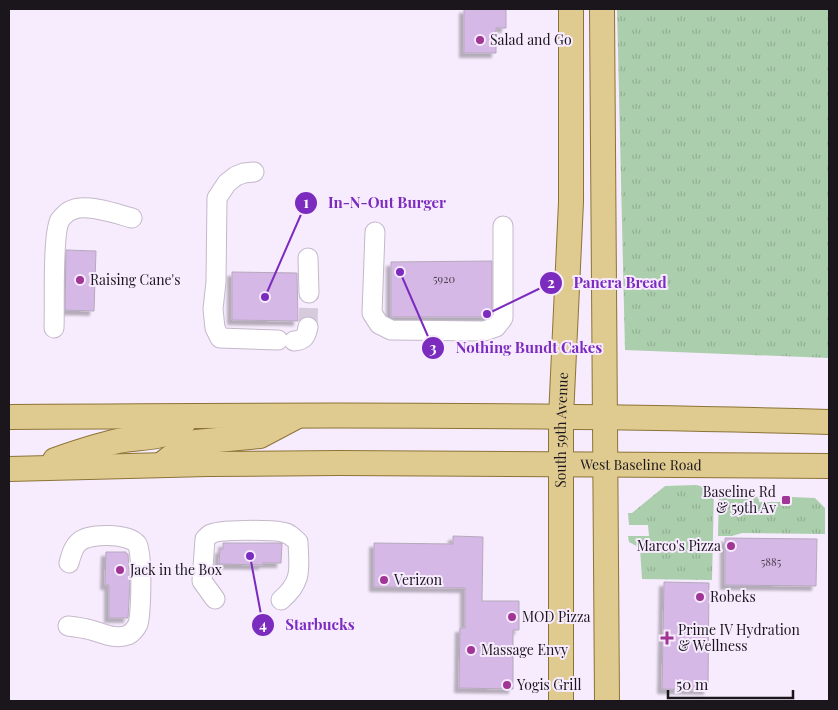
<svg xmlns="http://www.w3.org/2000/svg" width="838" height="710" viewBox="0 0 838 710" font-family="'Playfair Display',serif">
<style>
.grass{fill:url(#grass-tufts)}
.building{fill:#d6b8e6;stroke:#b4a9bb;filter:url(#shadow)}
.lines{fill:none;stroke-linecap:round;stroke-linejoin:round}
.minor-tunnel{stroke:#d6cbdc;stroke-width:19;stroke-dasharray:19 9;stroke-linecap:butt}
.minor-casing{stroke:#c4b8ca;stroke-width:21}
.major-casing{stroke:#8c7436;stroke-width:26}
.minor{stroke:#fff;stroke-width:19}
.major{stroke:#dfca8f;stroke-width:24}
.poi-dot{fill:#a03595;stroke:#f7ebfe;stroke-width:2}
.labels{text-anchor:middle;stroke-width:4;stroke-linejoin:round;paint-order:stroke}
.number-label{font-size:11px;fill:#493e4e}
.poi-label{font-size:14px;fill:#1a161c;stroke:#f7ebfe;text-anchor:start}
.street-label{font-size:14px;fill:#1a161c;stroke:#f7ebfe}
.leader{fill:none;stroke:#7b2cbf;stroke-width:2}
.callout-dot{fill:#7b2cbf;stroke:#f7ebfe;stroke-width:2}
.mark-label{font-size:15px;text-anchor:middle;font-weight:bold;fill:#fff}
.callout-label{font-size:15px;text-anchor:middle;font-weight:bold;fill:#7b2cbf;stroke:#f7ebfe;stroke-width:4;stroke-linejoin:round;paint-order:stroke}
</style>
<defs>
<pattern id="grass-tufts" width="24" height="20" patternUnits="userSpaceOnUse" patternTransform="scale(1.25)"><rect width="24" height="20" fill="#abceac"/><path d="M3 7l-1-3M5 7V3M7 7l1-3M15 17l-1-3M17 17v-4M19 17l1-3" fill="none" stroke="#93b093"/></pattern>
<filter id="shadow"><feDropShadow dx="-4.5" dy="4.5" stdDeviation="1" flood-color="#0004"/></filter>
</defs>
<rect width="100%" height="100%" fill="#f7ebfe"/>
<path class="grass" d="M617,9H829V358L625,350Z
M696,485L714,489L712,580L642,579L640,548L629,542L628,536H649L648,525H629L628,513H632L665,486Z
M719,491L759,497V502H790V497L815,498L825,508V534L742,533L732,536H718Z"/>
<path class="building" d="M464,9H506V28H496V53H464Z
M66,250L96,251L94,311L65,310Z
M492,261V314L489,317H391V262Z
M232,272L297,273L298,321L232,320Z
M453,536L483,537L482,601H519V630H513V689L459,688L460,628H465V588L374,587V543L453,544Z
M725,538L817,539L816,586L725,585Z
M223,543H282L281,563H263V565L219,564L220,549H223Z
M106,552H126V554H128L130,583L128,618H109V585H105Z
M664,582L709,583L708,690L662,689Z"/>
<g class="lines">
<path class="minor-tunnel" d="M308,327L309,293"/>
<defs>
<path id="minor" d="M254,172L244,173L236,176L227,183L217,198L216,282L213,309L215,328L220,338L278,340
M375,232L372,313L379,324L391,330L484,331L496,327L503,318V226
M308,258L309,293
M54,328C55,307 52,234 60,220C62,217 68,211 72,210C86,203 117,214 132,218
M294,341C304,340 306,337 308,327
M215,599L202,581L205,539C207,537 209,535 211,534C219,529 271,530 282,532C289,533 293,537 298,542C299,569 303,581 281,600
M68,626C76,627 84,628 91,630C103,633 115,640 128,635C132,633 136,628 138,624C141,613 143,552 137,544C128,533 89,533 79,542C73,547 71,556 69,563"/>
<g id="major">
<path d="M602,9L607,701"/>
<path d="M9,417C282,415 556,414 829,422"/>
<path d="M55,460C75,453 96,446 118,441C137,437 158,439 175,430C181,427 184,422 188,416"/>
<path d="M161,465L181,449L196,442L260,436L296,417"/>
<path id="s1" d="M9,469L208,464L339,463L829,466"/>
<path id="s2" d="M561,701V417L571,202V9"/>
</g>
</defs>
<use href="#minor" class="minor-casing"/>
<use href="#major" class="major-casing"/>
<use href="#minor" class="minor"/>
<use href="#major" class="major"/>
</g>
<g class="poi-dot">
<circle cx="480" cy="40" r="5"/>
<circle cx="80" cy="280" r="5"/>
<rect x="781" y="495" width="10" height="10" rx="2.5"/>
<circle cx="731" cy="546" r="5"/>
<circle cx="120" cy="570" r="5"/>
<circle cx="384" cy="580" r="5"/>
<circle cx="700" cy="597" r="5"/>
<circle cx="512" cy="617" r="5"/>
<path d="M664.5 630.5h5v5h5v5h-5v5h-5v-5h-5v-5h5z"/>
<circle cx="471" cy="650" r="5"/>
<circle cx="507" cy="685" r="5"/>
</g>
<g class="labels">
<g class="number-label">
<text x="444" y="283">5920</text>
<text x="771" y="566">5885</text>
</g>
<g class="poi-label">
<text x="490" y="45">Salad and Go</text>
<text x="90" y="285">Raising Cane's</text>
<text x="776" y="497" text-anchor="end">Baseline Rd<tspan x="776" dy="16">&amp; 59th Av</tspan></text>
<text x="721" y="551" text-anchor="end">Marco's Pizza</text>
<text x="130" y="575">Jack in the Box</text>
<text x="394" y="585">Verizon</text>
<text x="710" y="602">Robeks</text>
<text x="522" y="622">MOD Pizza</text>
<text x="678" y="635">Prime IV Hydration<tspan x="678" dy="16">&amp; Wellness</tspan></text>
<text x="481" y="655">Massage Envy</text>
<text x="517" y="690">Yogis Grill</text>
</g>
<g class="street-label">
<text dy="5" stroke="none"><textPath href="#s2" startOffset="271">South 59th Avenue</textPath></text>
<text dy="5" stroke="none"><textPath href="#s1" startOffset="632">West Baseline Road</textPath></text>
</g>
</g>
<path class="leader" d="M265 297L306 203M487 314L551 283M400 272L433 348M250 556L263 625"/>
<g class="callout-dot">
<circle cx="265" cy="297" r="5"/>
<circle cx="487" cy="314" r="5"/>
<circle cx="400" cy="272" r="5"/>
<circle cx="250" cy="556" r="5"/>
<circle cx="306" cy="203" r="12"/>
<circle cx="551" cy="283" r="12"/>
<circle cx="433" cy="348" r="12"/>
<circle cx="263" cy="625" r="12"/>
</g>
<g class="mark-label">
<text x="306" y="208">1</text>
<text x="551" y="288">2</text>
<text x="433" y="353">3</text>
<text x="263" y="630">4</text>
</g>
<g class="callout-label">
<text x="387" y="208">In-N-Out Burger</text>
<text x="620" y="288">Panera Bread</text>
<text x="529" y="353">Nothing Bundt Cakes</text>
<text x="320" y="630">Starbucks</text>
</g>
<rect width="838" height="710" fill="none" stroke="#1a161c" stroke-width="20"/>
<path d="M668 690v8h125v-8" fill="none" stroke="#1a161c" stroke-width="2.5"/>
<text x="676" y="690" font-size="15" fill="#1a161c" stroke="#f7ebfe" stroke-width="4" paint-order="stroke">50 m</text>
</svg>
